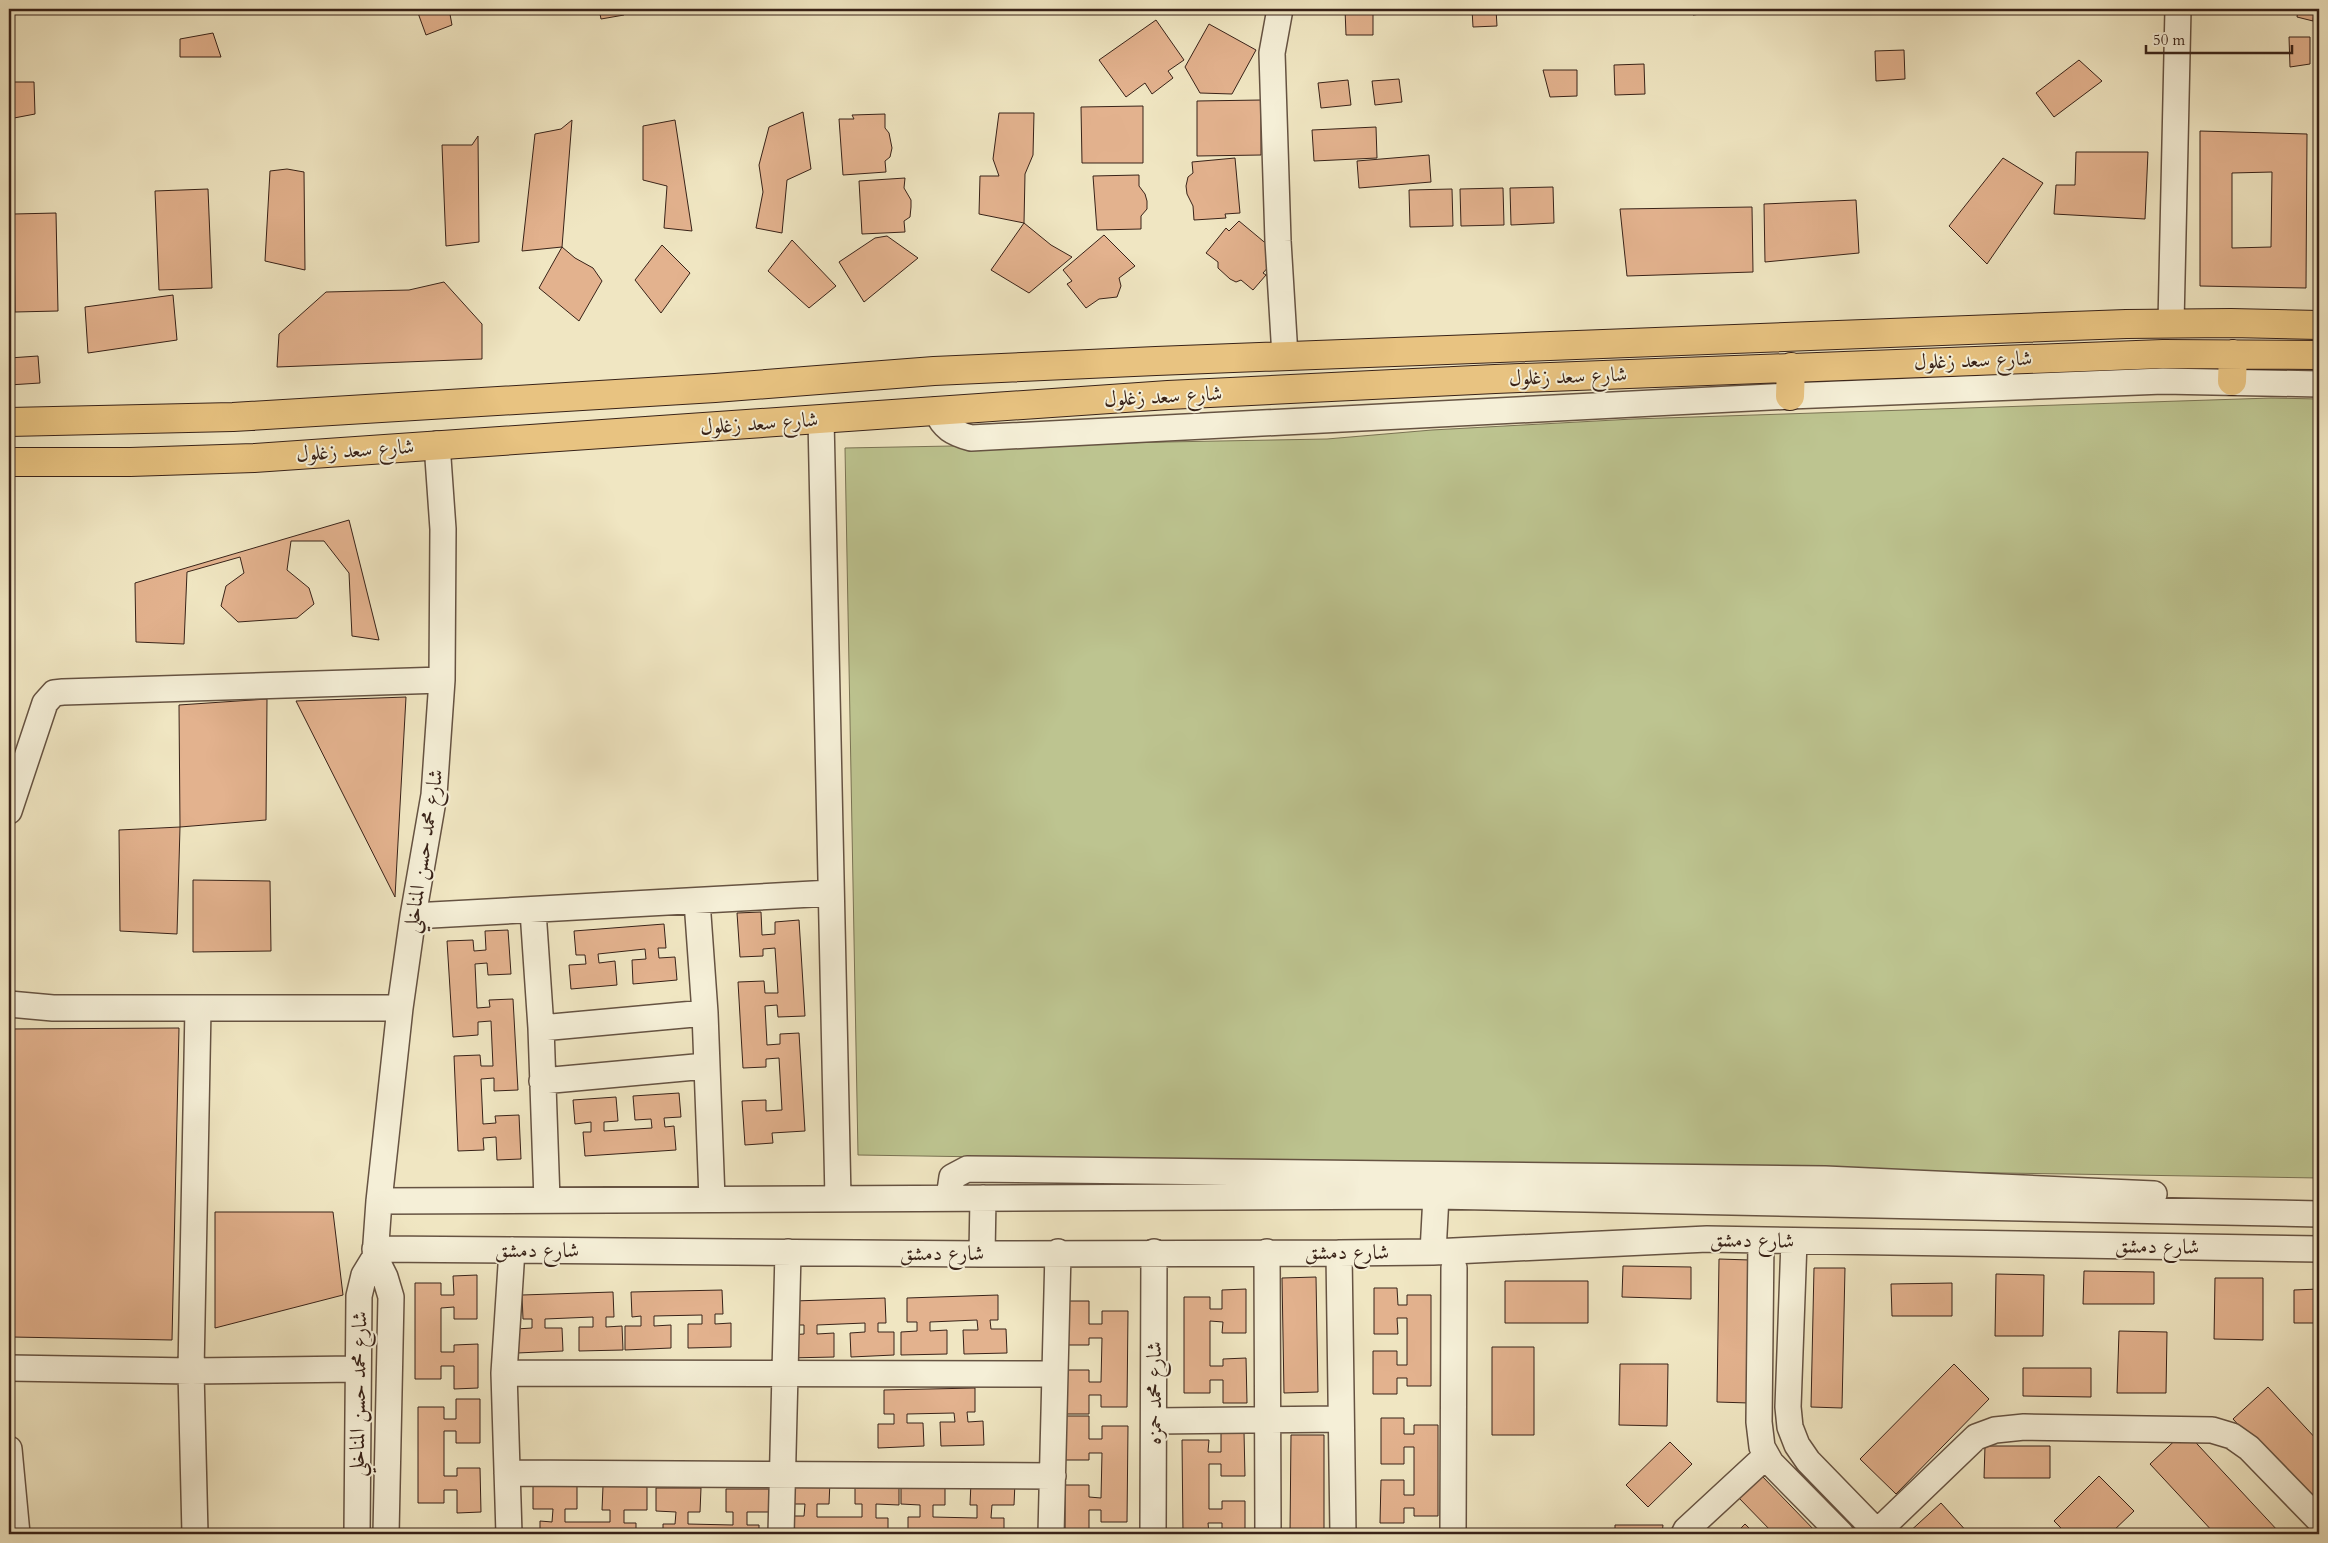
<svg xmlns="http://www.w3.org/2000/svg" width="2328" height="1543" viewBox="0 0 2328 1543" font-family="Cardo,Amiri,serif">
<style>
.green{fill:#bdc490;stroke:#7a7354}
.building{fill:#e3b28e;stroke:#382218;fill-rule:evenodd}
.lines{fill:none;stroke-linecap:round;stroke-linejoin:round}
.minor-casing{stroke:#665342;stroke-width:28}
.major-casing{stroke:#382218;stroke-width:30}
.minor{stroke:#f5efd7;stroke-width:25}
.major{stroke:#e8c381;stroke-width:28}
.labels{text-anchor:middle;stroke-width:4;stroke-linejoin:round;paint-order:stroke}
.street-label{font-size:21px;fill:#382218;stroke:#f5efd7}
</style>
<rect width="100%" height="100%" fill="#f0e6c2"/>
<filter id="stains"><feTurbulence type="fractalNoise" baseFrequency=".004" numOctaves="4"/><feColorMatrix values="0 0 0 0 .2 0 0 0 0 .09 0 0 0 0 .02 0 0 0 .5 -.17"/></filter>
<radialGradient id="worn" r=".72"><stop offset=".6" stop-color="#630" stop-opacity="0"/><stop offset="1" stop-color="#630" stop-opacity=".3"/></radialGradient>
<path class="green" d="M2271,398L2319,399V1178L858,1155L845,448L1327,439L1432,430L1633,419Z"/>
<path class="building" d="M430,9H449L452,25L426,35L418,13Z
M599,9H621L624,15L601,19Z
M1345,9H1373V35H1346Z
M1472,9H1496L1497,26L1473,27Z
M1692,9H1723V11L1693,15Z
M2298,9H2314L2313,21L2297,17Z
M1156,20L1184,60L1168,71L1173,78L1152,94L1145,83L1126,97L1099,60Z
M1209,24L1256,50L1232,94L1200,93L1185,67Z
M213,33L221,57H180V39Z
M2289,37H2310V64L2290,67Z
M1904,50L1905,79L1876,81L1875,51Z
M2079,60L2102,81L2054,117L2036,93Z
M1644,64L1645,94L1615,95L1614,65Z
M1543,70H1577V96L1550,97Z
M1399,79L1402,102L1375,105L1372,81Z
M1348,80L1351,105L1321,108L1318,83Z
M9,82H34L35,114L14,118L9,101Z
M1261,100V155L1197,156V101Z
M1143,106V163H1082L1081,107Z
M803,112L811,169L787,180L782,233L756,228L763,192L759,165L769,127Z
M999,113H1034L1033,155L1025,174L1024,223L979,214L980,176H999L993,159Z
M885,114V128L889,133L892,148L890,157L885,161L886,172L843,175L839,119H854L852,115Z
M572,120L562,247L522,251L535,134L561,129Z
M675,120L692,231L664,228L667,186L643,180V126Z
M1376,127L1377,158L1314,161L1312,130Z
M2200,131L2307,134L2306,288L2200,286ZM2272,172L2271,247L2232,248V173Z
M478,136L479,242L446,246L442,145H472Z
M2076,152H2148L2145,219L2054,214L2056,185H2075Z
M1429,155L1431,182L1359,188L1357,161Z
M1235,158L1240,213L1225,214L1226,218L1194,220L1193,206L1187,194L1186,186L1188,177L1193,173L1192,162Z
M2003,158L2043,183L1987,264L1949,226Z
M287,169L304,172L305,270L265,261L270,171Z
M1139,175V186L1145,194L1147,201V209L1141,216V229L1097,230L1093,176Z
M905,178L904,188L911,200V207L910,217L904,221L905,232L862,234L859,181Z
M1553,187L1554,223L1511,225L1510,188Z
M1503,188L1504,225L1461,226L1460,189Z
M208,189L212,288L159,290L155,191Z
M1452,189L1453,226L1410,227L1409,190Z
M1856,200L1859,253L1765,262L1764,204Z
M1752,207L1753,272L1627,276L1620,209Z
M56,213L58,311L15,312L14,214Z
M1239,221L1275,251L1266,262L1270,265L1263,273L1266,275L1253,290L1241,280L1236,282L1230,279L1218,268V262L1206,253L1226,228L1229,231Z
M1024,223L1051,245L1072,257L1029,293L991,270Z
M1104,235L1135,266L1119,278L1121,286L1117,297L1099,299L1086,308L1067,284L1072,281L1063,270Z
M887,236L918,258L864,302L839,262L875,238Z
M792,240L836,286L809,308L768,271Z
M662,245L690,273L661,313L635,280Z
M562,247L575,258L593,268L602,281L579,321L539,288Z
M444,282L482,324V359L277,367L279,334L326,292L409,290Z
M173,295L177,340L88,353L85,307Z
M38,356L40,383L9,385V358Z
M349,520L379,640L352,636L349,573L324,541H291L287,570L309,588L314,604L297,618L238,622L221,606L226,586L244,573L240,557L187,572L184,644L136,642L135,583Z
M406,697L395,897L296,701Z
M267,699L266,820L180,827L179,705Z
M180,827L177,934L120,931L119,830Z
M193,880L270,881L271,951L193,952Z
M761,912L762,935L775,934V922L799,920L805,1016L778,1017L777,1005L765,1006L767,1045L780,1044V1034L799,1033L805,1131L772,1133L773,1143L745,1145L742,1101L766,1100V1111L782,1110L779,1058L766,1059V1067L743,1068L738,982L764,981L765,993H778L775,948L763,949V956L740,957L737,913Z
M664,924L666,948H658L659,958L675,957L677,980L633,984L632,960L646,959L645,949L598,954L599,963L615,961L617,985L571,989L569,965L586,964L585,955H576L574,931Z
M508,930L511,974L488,975L487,963L475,964L477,1008L490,1007L489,1000L513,999L518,1090L494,1091V1078L481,1079L483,1124L496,1123L495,1116L519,1115L521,1159L497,1160L496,1137L483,1138L484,1150L458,1151L454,1056L480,1055L481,1066H493L492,1044L491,1021L478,1022V1035L453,1037L447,941L473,940L474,951L486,950L485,931Z
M179,1028L172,1340L12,1337L9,1279V1029Z
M679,1093L681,1117L664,1118L665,1127L674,1126L676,1150L585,1156L583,1132H591V1122L575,1124L573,1100L616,1097L618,1121L604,1122V1131L652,1128L651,1119L635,1120L633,1096Z
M215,1212H333L343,1295L215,1328Z
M1719,1259L1750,1260L1749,1403L1717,1402Z
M1623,1266L1691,1267V1299L1622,1297Z
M1814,1268H1845L1842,1408L1811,1407Z
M2084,1271L2154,1272V1304H2083Z
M1996,1274L2044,1275L2043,1336H1995Z
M477,1275V1319H454V1307L441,1308V1352H454V1345L478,1344V1388L454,1389V1366H441V1379H415V1283H441V1295H454L453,1276Z
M1316,1277L1318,1392L1284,1393L1282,1278Z
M2215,1278H2263V1340L2214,1339Z
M1505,1281H1588V1323H1505Z
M1952,1283V1316H1892L1891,1284Z
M1374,1288H1397L1398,1305H1407V1295H1431V1386H1407V1378H1397V1394H1373V1351H1397V1365H1407V1318H1397L1398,1334H1374Z
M1246,1289V1333H1222L1223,1322L1210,1321V1366H1223V1359L1246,1358L1247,1403H1223V1380H1210V1393H1184V1297H1210V1309H1222V1290Z
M2319,1289V1323H2294V1290Z
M722,1290L723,1314H715V1324L731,1323V1347L688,1348V1324H702V1315L654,1316V1326L671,1325V1348L625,1350V1326H641V1316L632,1317L631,1292Z
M613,1292L614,1317H606V1327L622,1326L623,1350L579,1351V1327H593V1317L545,1319V1328H562L563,1351L517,1353L516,1329L532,1328V1319H523L522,1295Z
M998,1295V1320H990L991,1329H1006L1007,1353L964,1354L963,1330H978L977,1320L930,1322V1331L947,1330V1354L901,1355V1332L917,1331V1322H907V1298Z
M885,1298L886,1323H878V1332H894V1355L851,1357L850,1333L865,1332V1323L817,1325V1334L834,1333V1357L788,1358V1335L804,1334V1325H795L794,1301Z
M1066,1301H1089V1324H1102V1311H1128L1127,1407H1101V1395H1089V1414H1065V1370H1089V1382H1101L1102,1338H1089V1345H1065Z
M2119,1331L2167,1332L2166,1393H2117Z
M1492,1347H1534V1435H1492Z
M1620,1364H1668L1667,1426L1619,1425Z
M1954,1364L1989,1399L1896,1494L1860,1459Z
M2023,1368H2091V1397L2023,1396Z
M2268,1387L2319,1442V1513L2233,1419Z
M975,1388V1412H967L968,1422L983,1421L984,1445L941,1446L940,1422H955L954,1413L907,1414V1423H923L924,1446L878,1448V1424H894V1414H884V1390Z
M456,1399H480V1443H456V1431H444V1476H457V1468H480L481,1512L457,1513V1490H444V1503H418V1407H444V1419H456Z
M1065,1416H1089V1439H1102V1426H1128L1127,1522H1101V1510H1089V1529H1065V1485H1089V1497L1101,1498L1102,1453H1089V1460H1065Z
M1381,1418H1404V1434H1414V1425H1438V1516H1414V1508H1404V1523H1380L1381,1480H1404V1495H1414V1447H1404V1464H1381Z
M2185,1431L2279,1532L2276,1534H2215L2150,1464Z
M1221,1432H1244L1245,1476H1221V1464H1209V1509H1222V1501H1245V1534H1222V1523H1208L1209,1534H1183L1182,1440H1209L1208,1452H1221Z
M1291,1435H1324V1534H1290Z
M1670,1442L1692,1464L1648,1507L1626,1485Z
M1985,1446H2050V1478H1984Z
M1761,1475L1818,1534H1774L1738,1497Z
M2099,1476L2134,1511L2110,1534H2067L2054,1521Z
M785,1480L830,1481L829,1504H817V1517H862V1504H855V1481H899V1505L876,1504V1518H888V1534H792V1516H804L805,1504H785Z
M901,1481H945V1505H933V1517L977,1518V1505H970L971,1482H1015L1014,1505H992L991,1518H1004V1534H908V1517H920V1505L901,1504Z
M533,1486H577V1509H565V1522H610V1510H602L603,1486L647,1487V1510H624V1523H636V1534H540V1521L552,1522L553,1509H533Z
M656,1488H701L700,1512H688V1524L733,1525V1512H726V1489H770V1512H747V1525H759V1534H663V1524H675L676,1512L656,1511Z
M1941,1503L1969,1534H1907Z
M1745,1524L1755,1534H1735Z
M1615,1525H1663L1662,1534H1615Z"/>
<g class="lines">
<defs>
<path id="minor" d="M1280,9L1272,53L1278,241L1285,356
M2171,323L2178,9
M936,410C943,428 953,433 971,438L1790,396L2163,381L2319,384
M821,419L838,1199
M9,811L45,703L54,693L63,692L442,680
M697,901L705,1013L712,1199
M533,911L541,1028L547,1200
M413,916L831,893
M9,1004L53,1008H400
M541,1028L705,1013
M542,1081L706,1066
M949,1198L952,1177L967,1169L1825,1179L2154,1194
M379,1201L1436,1196L2319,1214
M1761,1240L1759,1422L1762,1447L1771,1463L1841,1534
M1794,1241L1788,1407L1790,1427L1797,1445L1808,1461L1879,1534
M375,1249L982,1254L1339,1253L1433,1252L1707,1239L2319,1249
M1267,1252L1268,1534
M1433,1252L1436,1196
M1339,1253L1343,1534
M982,1254L983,1198
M375,1257L385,1277L391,1297L386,1534
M9,1368L191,1371L357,1369
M504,1373L1055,1374
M1154,1421L1341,1419
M9,1449L17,1534
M507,1473L1053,1476
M195,1534L191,1371L198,1008
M357,1534L359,1296L364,1275L375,1257L379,1201L400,1008L413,916L434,795L442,680L443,529L437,444
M509,1534L504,1373L512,1250
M781,1534L788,1252
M1051,1534L1058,1252
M1153,1534L1154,1252
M1453,1534L1454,1268
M1684,1534L1686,1530L1766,1456
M1875,1534L1976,1437L1995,1430L2024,1427L2212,1430L2232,1436L2249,1448L2319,1520"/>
<path id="major" d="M2232,381L2233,354
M1790,396L1791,367
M9,422L233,417L715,388L934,371L1156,361L2126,324L2231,323L2319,325
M9,462H130L254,458L1168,395L1495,379L2163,354L2319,355"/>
</defs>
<use href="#minor" class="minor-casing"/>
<use href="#major" class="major-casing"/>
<use href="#minor" class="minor"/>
<use href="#major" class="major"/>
</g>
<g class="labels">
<g class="street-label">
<text transform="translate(1973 360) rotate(-2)" y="7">شارع سعد زغلول</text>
<text transform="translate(1568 376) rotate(-2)" y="7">شارع سعد زغلول</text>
<text transform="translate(1163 396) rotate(-3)" y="7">شارع سعد زغلول</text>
<text transform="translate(759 423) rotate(-4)" y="7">شارع سعد زغلول</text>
<text transform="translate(355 450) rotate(-4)" y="7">شارع سعد زغلول</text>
<text transform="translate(423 851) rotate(-81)" y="7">شارع محمد حسن المناخلي</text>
<text transform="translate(1752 1240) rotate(1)" y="7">شارع دمشق</text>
<text transform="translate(2157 1246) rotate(1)" y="7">شارع دمشق</text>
<text x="537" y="1257">شارع دمشق</text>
<text x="1347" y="1259">شارع دمشق</text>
<text x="942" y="1260">شارع دمشق</text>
<text transform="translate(1154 1393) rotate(-90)" y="7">شارع محمد حمزه</text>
<text transform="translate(358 1394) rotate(-89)" y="7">شارع محمد حسن المناخلي</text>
</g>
</g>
<rect width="2328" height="1543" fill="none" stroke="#f0e6c2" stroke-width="30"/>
<rect x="10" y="10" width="2308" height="1523" fill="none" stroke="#382218" stroke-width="2.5"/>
<rect x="15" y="15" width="2298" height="1513" fill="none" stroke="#382218"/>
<path d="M2146 45v8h146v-8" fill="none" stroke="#382218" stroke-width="2.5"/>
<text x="2153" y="45" font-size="15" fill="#382218" stroke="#f5efd7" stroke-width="4" paint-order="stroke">50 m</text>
<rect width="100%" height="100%" filter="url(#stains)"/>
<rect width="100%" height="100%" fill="url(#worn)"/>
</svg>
